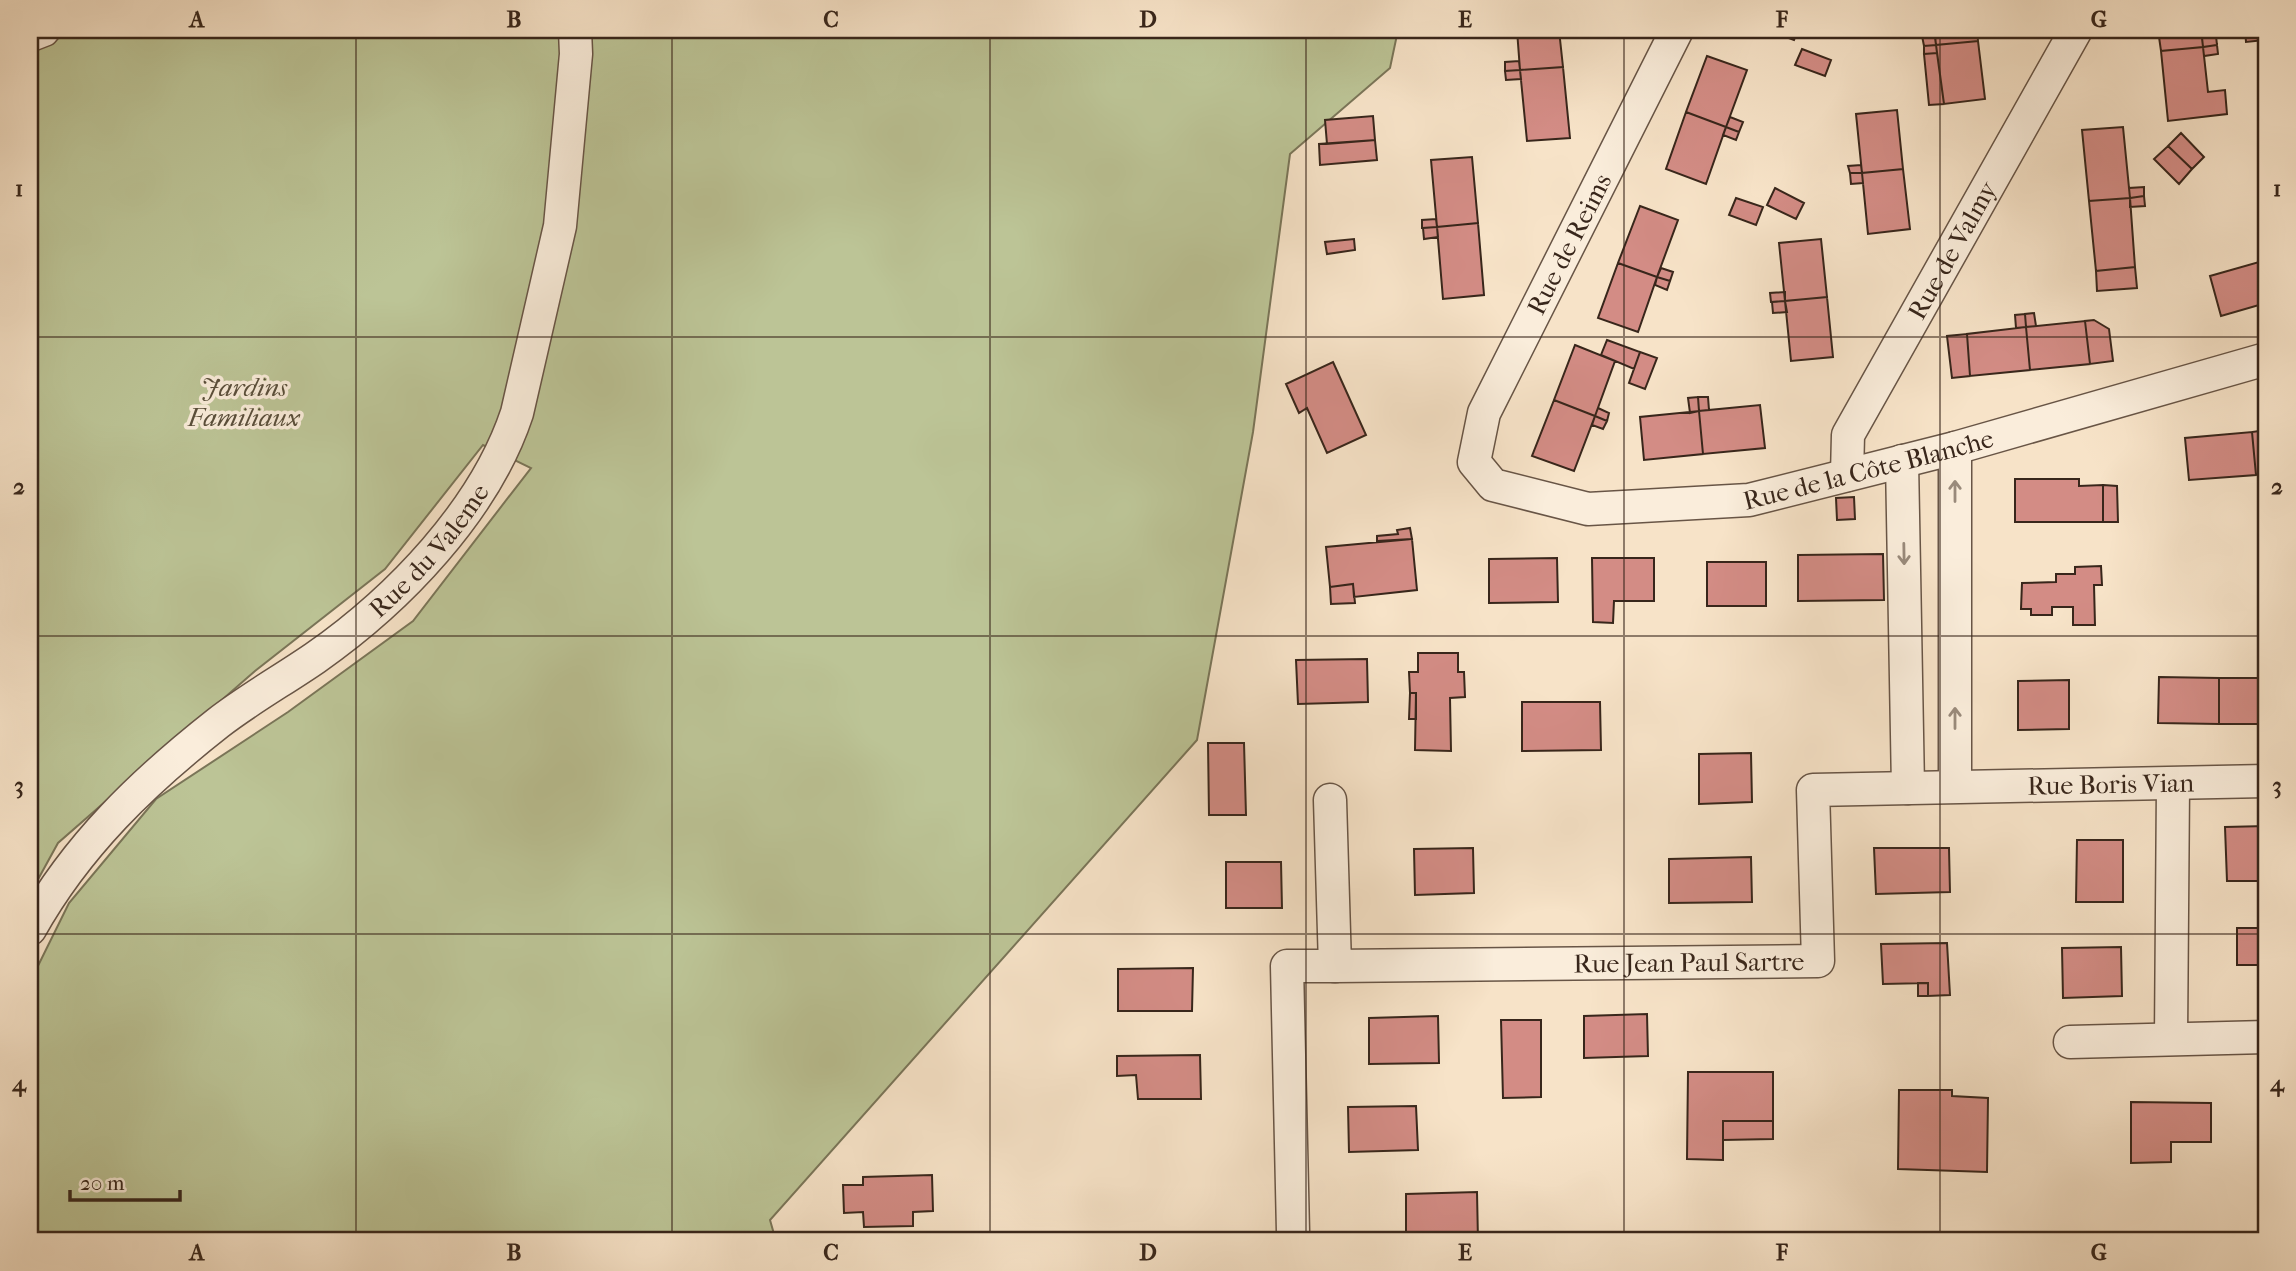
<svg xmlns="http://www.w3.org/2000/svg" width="2296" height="1271" viewBox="0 0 2296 1271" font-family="'IM FELL French Canon',serif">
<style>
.green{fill:#bcc496;stroke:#7a7558;stroke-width:2}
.building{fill:#d38c85;stroke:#38261b;stroke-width:2}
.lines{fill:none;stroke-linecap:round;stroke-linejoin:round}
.lane-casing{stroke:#685546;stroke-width:19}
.street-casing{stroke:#685546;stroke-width:35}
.lane{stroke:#faeddb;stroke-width:16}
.street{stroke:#faeddb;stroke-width:32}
.oneway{stroke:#998a7b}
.grid{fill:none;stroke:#38261b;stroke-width:2;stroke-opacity:0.55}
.labels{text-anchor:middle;stroke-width:7;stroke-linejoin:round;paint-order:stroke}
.street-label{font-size:26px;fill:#38261b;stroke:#faeddb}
.park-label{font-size:26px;font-style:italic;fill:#594e3a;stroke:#faeddb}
.neatline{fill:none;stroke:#38261b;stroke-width:2.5}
.grid-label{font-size:23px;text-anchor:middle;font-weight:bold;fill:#38261b}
</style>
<rect width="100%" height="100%" fill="#f7e3c8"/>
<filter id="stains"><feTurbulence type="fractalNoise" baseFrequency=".00286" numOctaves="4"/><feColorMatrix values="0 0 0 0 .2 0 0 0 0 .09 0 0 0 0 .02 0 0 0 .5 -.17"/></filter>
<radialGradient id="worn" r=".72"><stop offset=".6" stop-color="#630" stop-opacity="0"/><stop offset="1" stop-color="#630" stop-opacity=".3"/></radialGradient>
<path class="green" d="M30,30H1398L1390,68L1290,154L1253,432L1197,740L770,1220L776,1241H30V982L69,903L156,799L288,712L413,621L531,468L483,445L385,569L255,671L58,843L30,894Z
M2266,1236V1241H2188Z"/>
<path class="building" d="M1517,30H1559L1563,67L1520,70Z
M1766,30H1798L1794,40Z
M1934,30H1977L1978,41L1936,45Z
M2158,30H2201L2203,47L2161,51Z
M2245,30H2263L2264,40L2246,42Z
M1935,35L1936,45L1924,46L1922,36Z
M2216,36L2217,45L2203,47L2202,37Z
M1978,41L1985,99L1944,104L1936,45Z
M1936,45L1937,53L1924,54V46Z
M2217,45L2218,54L2204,56L2203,47Z
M2203,47L2208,92L2225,90L2227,114L2168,121L2161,51Z
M1802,49L1831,60L1825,76L1795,65Z
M1937,53L1944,104L1929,105L1924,54Z
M1707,56L1747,70L1726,127L1686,112Z
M1519,61L1520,70L1505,71V62Z
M1563,67L1570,138L1527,141L1520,70Z
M1520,70L1521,79L1506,80L1505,71Z
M1897,110L1903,169L1862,173L1856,114Z
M1686,112L1726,127L1706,184L1666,169Z
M1373,116L1375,140L1327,144L1325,120Z
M1730,117L1743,122L1739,132L1726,127Z
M1726,127L1739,132L1736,140L1723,135Z
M2123,127L2130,198L2089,201L2082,130Z
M2181,133L2204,157L2192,169L2168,146Z
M1375,140L1377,160L1320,165L1319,144Z
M2168,146L2192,169L2179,184L2154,159Z
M1472,157L1478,223L1437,227L1431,160Z
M1861,165L1862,173H1850L1848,166Z
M1903,169L1910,229L1868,234L1862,173Z
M1850,173H1862L1863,183L1851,184Z
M2144,187V196L2130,198L2129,188Z
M1775,188L1804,203L1796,219L1767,205Z
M2144,196L2145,206L2130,207V198Z
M1736,198L1763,207L1756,225L1729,215Z
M2130,198L2135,267L2096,271L2089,201Z
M1640,206L1678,220L1657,277L1618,263Z
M1436,219L1437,227L1422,228V220Z
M1478,223L1484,295L1443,299L1437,227Z
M1437,227L1438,237L1424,239L1423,228Z
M1354,239L1355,250L1327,254L1325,242Z
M1821,239L1827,297L1785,301L1779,243Z
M2266,260V303L2221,316L2210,276Z
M1618,263L1657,277L1638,332L1598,318Z
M2135,267L2137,288L2097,291L2096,271Z
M1661,268L1673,272L1670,281L1657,277Z
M1657,277L1670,281L1667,290L1655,285Z
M1785,292V301L1771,302L1770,293Z
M1827,297L1833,357L1791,361L1785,301Z
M1785,301L1787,312L1773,313L1772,302Z
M2034,313L2036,326L2026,327L2025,314Z
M2025,314L2026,327L2016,328L2015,315Z
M2094,320L2109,329L2113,361L2090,364L2085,321Z
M2085,321L2090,364L2030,370L2026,327Z
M2026,327L2030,370L1970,376L1967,334Z
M1967,334L1970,376L1952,378L1947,336Z
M1607,340L1640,352L1634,369L1601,355Z
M1575,345L1615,361L1595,416L1554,400Z
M1640,352L1657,358L1645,389L1629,383Z
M1333,362L1366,435L1327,453L1307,408L1299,413L1286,384Z
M1698,397L1699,411L1690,413L1688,398Z
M1698,397H1708L1709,410L1699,411Z
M1554,400L1595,416L1574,471L1532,456Z
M1760,405L1765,448L1703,454L1699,411Z
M1598,408L1609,413L1607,421L1595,416Z
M1699,411L1703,454L1644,460L1640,417Z
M1595,416L1607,421L1603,429L1592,425Z
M2266,430V474L2256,475L2252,432Z
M2252,432L2256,475L2189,480L2185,438Z
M2015,479H2079V486L2103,485V522H2015Z
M2103,485L2117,486L2118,522H2103Z
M1854,497L1855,519L1837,520L1836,498Z
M1410,528L1412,539L1377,541V536L1398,534L1397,530Z
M1412,539L1417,590L1354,597L1353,584L1330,587L1326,547Z
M1883,554L1884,600L1798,601V555Z
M1557,558L1558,602L1489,603V559Z
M1592,558H1654V601H1614L1613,623L1593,622Z
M1707,562H1766V606H1707Z
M2101,566L2102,585H2094L2095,625H2073V607H2052V615H2031V609H2021L2022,583L2056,582V574H2075V567Z
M1353,584L1355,603L1331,604L1330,587Z
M1418,653H1458V672H1464L1465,697L1450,698L1451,751L1415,750L1416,693H1410L1409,672H1418Z
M1367,659L1368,702L1298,704L1296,660Z
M2159,677L2219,678V724L2158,723Z
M2219,678H2266V724H2219Z
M2069,680V729L2018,730V681Z
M1410,693H1416V719H1409Z
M1522,702H1600L1601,750L1522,751Z
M1208,743H1244L1246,815H1209Z
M1751,753L1752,802L1699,804V754Z
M2266,826V881H2227L2225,827Z
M2077,840H2123V902H2076Z
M1473,848L1474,893L1415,895L1414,849Z
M1874,848H1949L1950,892L1876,894Z
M1751,857L1752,902L1669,903V859Z
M1226,862H1281L1282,908H1226Z
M2237,928H2266V965H2237Z
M1947,943L1950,995L1928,996V983L1883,984L1881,944Z
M2121,947L2122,996L2063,998L2062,948Z
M1193,968L1192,1011H1118V969Z
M1918,983H1928V996H1918Z
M1647,1014L1648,1056L1584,1058V1016Z
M1438,1016L1439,1063L1369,1064V1018Z
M1501,1020H1541V1097L1503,1098Z
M1200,1055L1201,1099H1138L1136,1075L1117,1076V1056Z
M1688,1072H1773V1121H1723V1160L1687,1159Z
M1899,1090H1952V1096L1988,1098L1987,1172L1898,1169Z
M2131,1102L2211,1103V1142H2171V1162L2131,1163Z
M1416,1106L1418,1150L1349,1152L1348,1107Z
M1723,1121H1773V1139L1723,1140Z
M932,1175L933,1211L913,1212V1226L864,1227L863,1212L844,1213L843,1185H863V1177Z
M1477,1192L1478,1241H1437V1233L1406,1234V1194Z"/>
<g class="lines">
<defs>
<path id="lane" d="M30,44L48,37L54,30"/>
<g id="street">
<path id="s1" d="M1677,30L1484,413L1474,462L1493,485L1588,509L1749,500L1955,448L2266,359"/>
<path d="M1902,461L1908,788"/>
<path id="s2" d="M1847,475L1848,435L2076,30"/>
<path d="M1955,786V448"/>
<path id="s3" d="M1330,800L1335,966L1818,961L1813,790L2266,781"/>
<path id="s4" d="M30,929C77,845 143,782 218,723C249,699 283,680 315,658C398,600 485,510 517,413L560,226L576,54L575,30"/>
<path d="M2171,1038L2173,785"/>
<path d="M2070,1042L2266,1037"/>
<path d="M1293,1232L1287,966H1335"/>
</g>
</defs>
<use href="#lane" class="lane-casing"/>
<use href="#street" class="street-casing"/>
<use href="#lane" class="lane"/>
<use href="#street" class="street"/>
</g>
<defs><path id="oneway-shaft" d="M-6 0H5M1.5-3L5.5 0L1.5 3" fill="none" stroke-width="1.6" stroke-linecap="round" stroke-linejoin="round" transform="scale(1.75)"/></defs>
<g class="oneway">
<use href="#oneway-shaft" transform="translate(1955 491) rotate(-90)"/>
<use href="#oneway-shaft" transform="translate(1904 554) rotate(89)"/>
<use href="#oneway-shaft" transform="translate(1955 718) rotate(-90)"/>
</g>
<path class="grid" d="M356,30V1241M672,30V1241M990,30V1241M1306,30V1241M1624,30V1241M1940,30V1241M30,337H2266M30,636H2266M30,934H2266"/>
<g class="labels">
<g class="street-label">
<text transform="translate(1569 244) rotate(-63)" y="9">Rue de Reims</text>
<text dy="9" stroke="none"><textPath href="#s2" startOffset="252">Rue de Valmy</textPath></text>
<text dy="9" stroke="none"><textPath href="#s1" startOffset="891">Rue de la Côte Blanche</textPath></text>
<text dy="9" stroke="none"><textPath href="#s4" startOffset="555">Rue du Valeme</textPath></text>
<text dy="9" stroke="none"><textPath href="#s3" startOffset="1118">Rue Boris Vian</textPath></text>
<text dy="9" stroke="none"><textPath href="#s3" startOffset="520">Rue Jean Paul Sartre</textPath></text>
</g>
<g class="park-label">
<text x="244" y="396">Jardins<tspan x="244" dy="30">Familiaux</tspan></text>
</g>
</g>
<rect width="2296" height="1271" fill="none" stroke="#f7e3c8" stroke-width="77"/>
<path d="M70 1190v10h110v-10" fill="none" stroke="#38261b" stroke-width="3.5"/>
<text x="80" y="1190" font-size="21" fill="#38261b" stroke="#faeddb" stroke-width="5" paint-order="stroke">20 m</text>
<rect x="38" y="38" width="2220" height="1194" class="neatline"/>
<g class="grid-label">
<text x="197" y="27">A</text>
<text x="514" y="27">B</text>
<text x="831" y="27">C</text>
<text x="1148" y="27">D</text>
<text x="1465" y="27">E</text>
<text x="1782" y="27">F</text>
<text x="2099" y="27">G</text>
<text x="19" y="196">1</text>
<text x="2277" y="196">1</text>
<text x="19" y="494">2</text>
<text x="2277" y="494">2</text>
<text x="19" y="793">3</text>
<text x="2277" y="793">3</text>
<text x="19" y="1091">4</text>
<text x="2277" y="1091">4</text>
<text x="197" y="1260">A</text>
<text x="514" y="1260">B</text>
<text x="831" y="1260">C</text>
<text x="1148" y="1260">D</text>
<text x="1465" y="1260">E</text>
<text x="1782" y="1260">F</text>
<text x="2099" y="1260">G</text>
</g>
<rect width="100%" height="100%" filter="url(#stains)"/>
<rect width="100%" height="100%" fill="url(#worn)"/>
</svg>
